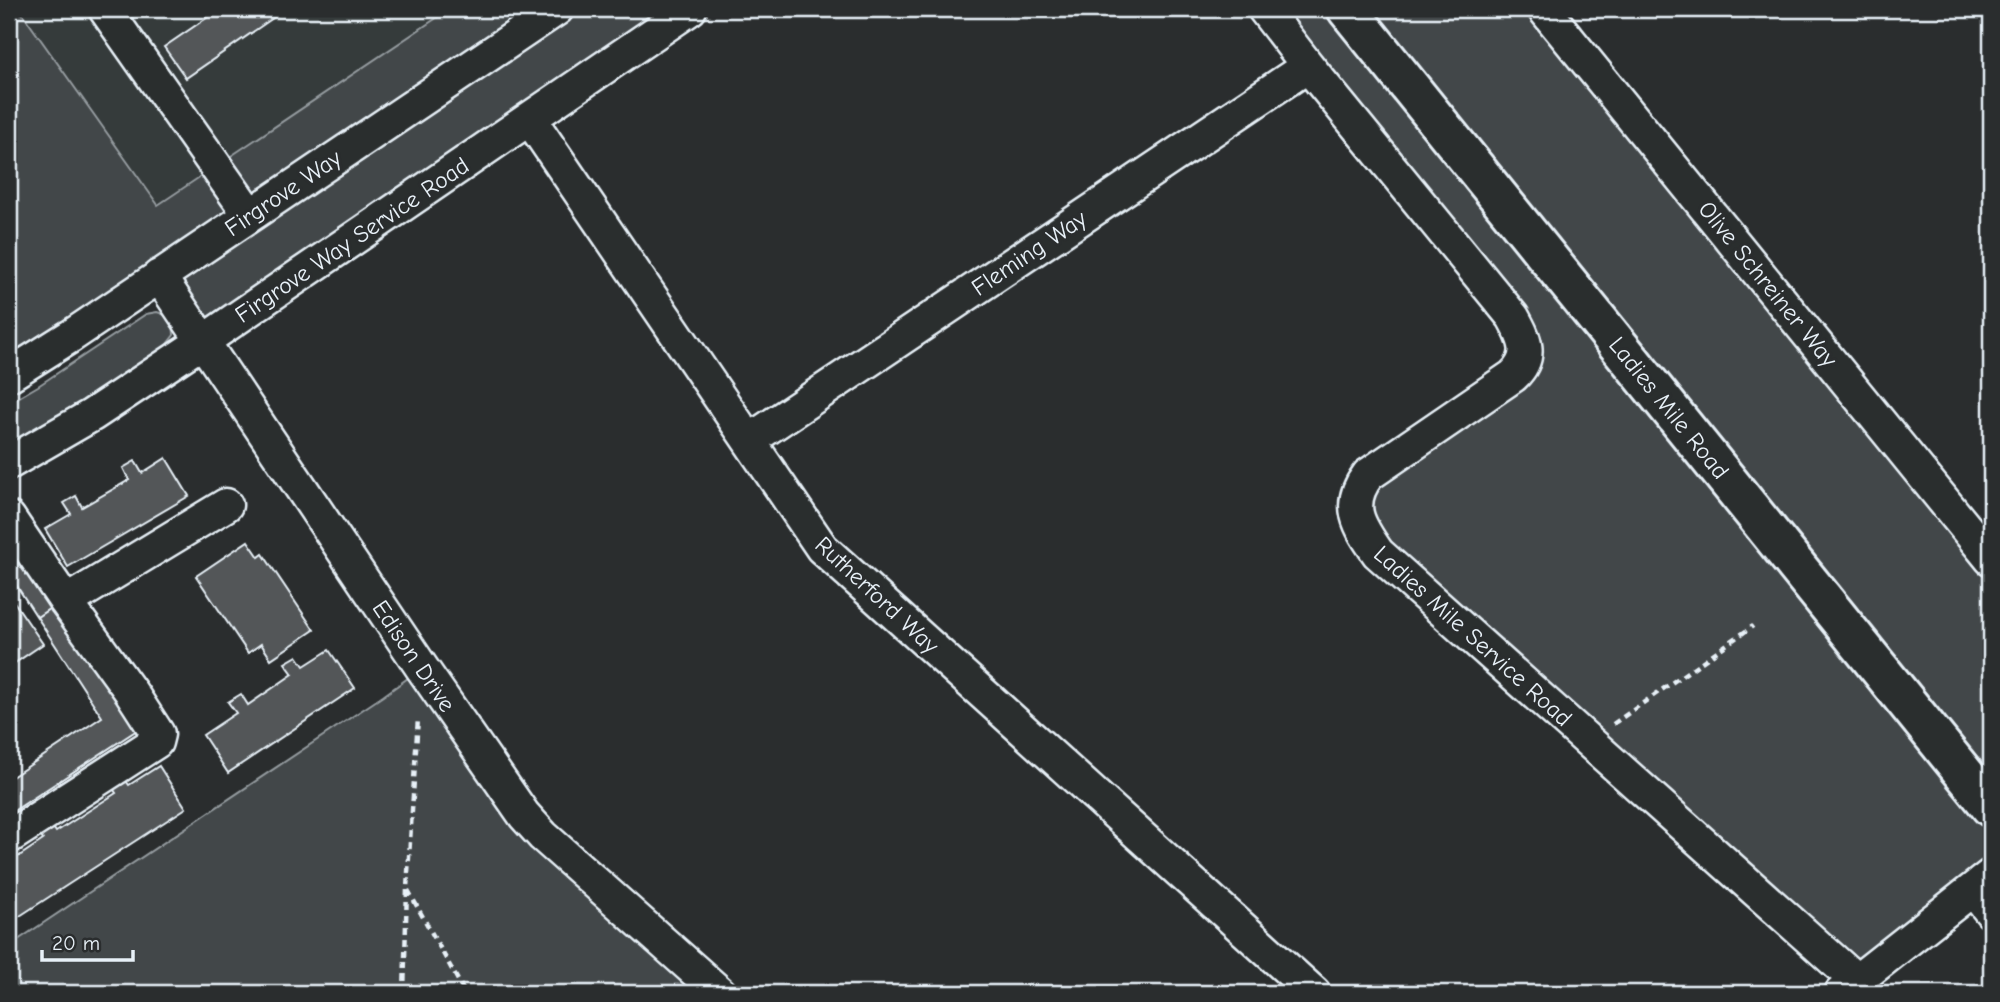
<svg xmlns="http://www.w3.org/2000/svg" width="2000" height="1002" viewBox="0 0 2000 1002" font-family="'Comic Neue',sans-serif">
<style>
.built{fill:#363a3b}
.green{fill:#424648;stroke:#959ca0;stroke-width:2}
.building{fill:#535759;stroke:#e8f1f8;stroke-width:2}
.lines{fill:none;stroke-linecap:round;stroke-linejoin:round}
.minor-casing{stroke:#e8f1f8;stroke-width:37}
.major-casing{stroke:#e8f1f8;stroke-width:44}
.path{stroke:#e8f1f8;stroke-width:4.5;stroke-dasharray:7 5;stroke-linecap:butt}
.minor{stroke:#2a2d2e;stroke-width:32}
.major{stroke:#2a2d2e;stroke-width:38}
.labels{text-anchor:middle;stroke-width:6;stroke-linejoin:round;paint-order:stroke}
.street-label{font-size:24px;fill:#e8f1f8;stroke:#2a2d2e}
</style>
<rect width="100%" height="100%" fill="#2a2d2e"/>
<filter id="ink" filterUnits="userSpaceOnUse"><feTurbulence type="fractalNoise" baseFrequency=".0143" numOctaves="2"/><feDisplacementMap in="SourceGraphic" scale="14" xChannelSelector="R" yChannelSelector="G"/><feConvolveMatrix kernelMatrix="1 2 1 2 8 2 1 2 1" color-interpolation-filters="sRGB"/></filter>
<g filter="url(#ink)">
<path class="built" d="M9,9H450L9,306Z"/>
<path class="green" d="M9,9H19L158,205L450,9H690L202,342L158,276L9,375Z
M1264,9H1544L1991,559V875L1857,981L1378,553L1356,496L1526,357Z
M157,312C169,315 174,322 174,335L163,349L105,388L9,445V403L38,386L146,314Z
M422,668L508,794L720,993H9V946L383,696Z"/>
<path class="building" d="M202,9H286L186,78L164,47L208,17Z
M166,458L189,496L68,567L45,529L71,514L64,503L76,496L82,507L129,480L123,468L135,461L142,473Z
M9,535L55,605L37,617L9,574Z
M248,541L259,557L263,554L314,630L271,659L261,644L248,653L196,576Z
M9,596H10L43,644L9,667Z
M55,605L137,730L9,814V779L102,717L37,617Z
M329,650L355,688L228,773L203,735L236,713L228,702L241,694L248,705L293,674L285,663L297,656L304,666Z
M159,766L186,808L9,923V863L43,840L37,830L49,822L56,832L116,793L109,783L122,775L129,785Z"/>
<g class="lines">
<defs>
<path id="minor" d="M105,9L250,215
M1264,9L1308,66L1513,317C1525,339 1534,356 1513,376L1368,475C1345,505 1359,526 1378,553L1857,981
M1544,9L1991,559
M530,119L822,548L1314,993
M159,276L422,668L524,815L543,836L720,993
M9,375L71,336L557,9
M750,440L1308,66
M9,463L92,415L202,342L690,9
M9,518L66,602L131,692L158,734L156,742L9,837
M66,602L226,505
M1973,890L1991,912
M1841,993L1991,875"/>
<path id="major" d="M1347,9L1991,807"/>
</defs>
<use href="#minor" class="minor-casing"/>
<use href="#major" class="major-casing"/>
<path class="path" d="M1613,724L1753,626
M408,890L465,993
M404,993L407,888L418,718"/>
<use href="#minor" class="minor"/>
<use href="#major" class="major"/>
</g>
</g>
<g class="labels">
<g class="street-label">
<text transform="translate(283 193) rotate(-34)" y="8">Firgrove Way</text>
<text transform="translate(352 240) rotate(-34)" y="8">Firgrove Way Service Road</text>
<text transform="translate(1029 253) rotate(-34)" y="8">Fleming Way</text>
<text transform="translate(1768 284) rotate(51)" y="8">Olive Schreiner Way</text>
<text transform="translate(1669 408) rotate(51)" y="8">Ladies Mile Road</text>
<text transform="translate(877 595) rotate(43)" y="8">Rutherford Way</text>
<text transform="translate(1473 636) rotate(42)" y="8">Ladies Mile Service Road</text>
<text transform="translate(414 656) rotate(56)" y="8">Edison Drive</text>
</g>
</g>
<rect width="2000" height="1002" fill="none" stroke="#2a2d2e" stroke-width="35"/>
<rect x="18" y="18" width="1965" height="967" fill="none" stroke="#e8f1f8" stroke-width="2.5" filter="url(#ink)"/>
<path d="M42 950v10h91v-10" fill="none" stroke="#e8f1f8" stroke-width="3.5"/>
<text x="52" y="950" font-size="21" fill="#e8f1f8" stroke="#2a2d2e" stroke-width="5" paint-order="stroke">20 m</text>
</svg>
